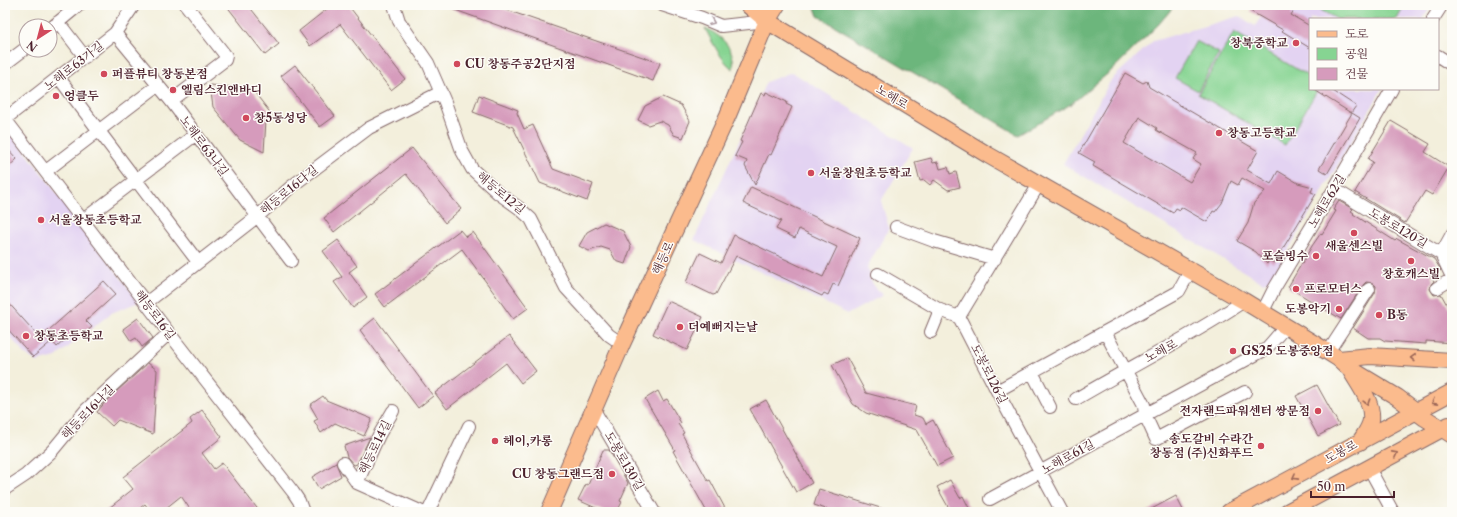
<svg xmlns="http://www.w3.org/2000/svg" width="1457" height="517" viewBox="0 0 1457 517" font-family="'Libre Caslon Text','Noto Serif KR',serif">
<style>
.built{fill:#e3d3f2}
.green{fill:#86d492;stroke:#687a5e}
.forest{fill:#6cb67c;stroke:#5b6a54}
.building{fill:#d69bbc;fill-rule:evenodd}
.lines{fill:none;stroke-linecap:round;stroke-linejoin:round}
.minor-casing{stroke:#856869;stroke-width:14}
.major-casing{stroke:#856869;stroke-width:18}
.minor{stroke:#fff;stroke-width:12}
.major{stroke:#fbbb8d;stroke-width:16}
.oneway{stroke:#ae9aa0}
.oneway2{stroke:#9a6557}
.poi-dot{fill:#d1495b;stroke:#fdfcf7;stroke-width:1.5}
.labels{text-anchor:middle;stroke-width:3;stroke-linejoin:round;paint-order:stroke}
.poi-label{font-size:12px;font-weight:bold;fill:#4a1f2b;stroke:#fdfcf7;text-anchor:start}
.street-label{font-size:12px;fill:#4a1f2b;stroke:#fdfcf7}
</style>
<rect width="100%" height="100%" fill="#fdfcf7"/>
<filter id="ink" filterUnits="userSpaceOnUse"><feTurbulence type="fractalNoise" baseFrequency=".025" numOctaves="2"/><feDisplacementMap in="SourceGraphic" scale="8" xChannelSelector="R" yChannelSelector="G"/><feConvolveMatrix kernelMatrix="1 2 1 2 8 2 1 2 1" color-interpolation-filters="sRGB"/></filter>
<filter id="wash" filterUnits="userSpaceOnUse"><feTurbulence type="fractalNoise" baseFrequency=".012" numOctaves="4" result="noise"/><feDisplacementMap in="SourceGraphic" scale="16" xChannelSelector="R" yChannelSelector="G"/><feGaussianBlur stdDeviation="0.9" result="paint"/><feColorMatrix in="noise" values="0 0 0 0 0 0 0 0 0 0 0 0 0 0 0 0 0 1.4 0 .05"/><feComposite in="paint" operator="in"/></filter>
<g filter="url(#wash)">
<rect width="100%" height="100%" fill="#f3efdc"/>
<path class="built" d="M1269,5H1432L1423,19H1310V89H1382L1271,280L1263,283L1063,164L1111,80L1153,41L1239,16L1255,26Z
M792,72L913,148L881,201L889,228L867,267L870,278L875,288L883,295L848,314L694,240L766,82Z
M9,130L139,302L111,313L56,357L37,362L25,354L5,331V131Z"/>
<path class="green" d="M1316,5H1405L1397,19H1337L1315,7Z
M705,28C722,36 736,49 733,69C722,62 711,40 705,28Z
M1234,32L1310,77V89H1318L1285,145L1198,94Z
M1196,41L1219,53L1198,91L1175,78Z"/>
<path class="forest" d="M814,5H1175L1158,25L1111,71L1071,104L1018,135L818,16Z"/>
<g id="blocks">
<path class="building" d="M226,5H248L279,44L265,55Z
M332,5H348L405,79L391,90L340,24L310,46L299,31Z
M444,5H492L660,63L653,81L444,6Z
M1254,5H1297L1291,15L1310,26V48L1282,31L1283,30L1250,11Z
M295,65L335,116L320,127L281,76Z
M1125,73L1143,83L1147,81L1149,87L1258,151L1247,170L1271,184L1278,171L1298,183L1313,187L1311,192L1316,194L1274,263L1269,260L1267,264L1256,252L1237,241L1248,223L1254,203L1265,191L1242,178L1238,185L1231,181L1222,203L1215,212L1213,211L1207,222L1181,207L1180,210L1176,208L1173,213L1093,166L1095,162L1079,153ZM1139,117L1157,128L1156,130L1197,153L1193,159L1201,164L1190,182L1124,143Z
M210,85L252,89L272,115L266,120L264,152L240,140L213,107Z
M1313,89H1330L1356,106L1351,113Z
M766,92L787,102L786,104L792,107L771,155L769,154L755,185L745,166L747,161L735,156L742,142L740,141L761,93L765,95Z
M479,95L518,110L517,113L524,129L533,125L553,169L593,184L587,201L540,183L513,127L473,112Z
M663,97L681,105L690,121L683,138L674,135L668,125L660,121L648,125L638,120L645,106Z
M1352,113L1360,118L1327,174L1319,169Z
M1391,121L1430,144L1425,152L1449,167L1432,195L1425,191L1405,223L1355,192L1373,162L1368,159Z
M5,146L17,159L5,170Z
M412,148L461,209L445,223L406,174L334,232L324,218Z
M931,158L933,163L938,162L940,169L948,167L950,174L956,172L960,187L948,190L934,180L930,185L924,180L920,181L915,162Z
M751,187L860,238L838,286L833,284L828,295L824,293L822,296L736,256L716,294L713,295L686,282L700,253L721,263L734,235L823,277L837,247L799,229L795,238L776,229L781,221L743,203Z
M1339,201L1353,209L1351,211L1354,213L1353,214L1395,241L1397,239L1434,259L1441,270L1431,276L1434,281L1431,284L1430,289L1434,295L1441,294L1452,314V343L1426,341V344L1385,341L1380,338H1368L1353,328L1375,293L1376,286L1373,283L1366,282L1363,285L1341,319L1288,287L1312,246L1321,233L1322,234L1336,211L1333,210Z
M604,223L623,231L631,247L625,264L616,261L610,250L601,247L589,251L579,246L587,232Z
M460,230L466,237L473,232L528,308L513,319L462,249L385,307L375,294Z
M338,240L357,266L349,272L367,297L353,308L334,282L342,277L323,251Z
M104,281L116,294L86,321L92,327L80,337L75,331L57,347L52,341L33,357L5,326V299L40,338Z
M668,301L703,317L687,350L653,334Z
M138,318L153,338L142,347L136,338L131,341L123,329Z
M375,318L433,396L418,408L360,330Z
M509,336L536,371L521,383L506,363L447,409L435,393Z
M847,358L866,393L916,406L914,415L923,418L926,424L933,420L953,458L937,466L917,430L866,413L853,404L832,365Z
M148,363L157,370L153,434L118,420L112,426L97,412L107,400Z
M1317,385L1339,425L1318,436L1296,396Z
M658,391L663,401L667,399L681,423L678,424L684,433L682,434L708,481L710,480L727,512H707L673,451L675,450L645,399Z
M323,396L326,400L372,419L364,436L335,423L321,433L314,421L318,419L310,405Z
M766,400L812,483L796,492L750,409Z
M202,410L222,437L202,453L214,469L222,463L260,512H192L181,496L161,512H151L145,504L135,512H104L133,489L123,477L192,423L190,419Z
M370,437L357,464L354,465L347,457L344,446Z
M603,450H609L628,483L620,501L622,502L617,512H605L578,500L586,484L588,485Z
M336,463L341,476L319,489L312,477Z
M950,480L960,498L963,496L971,512H951L937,487Z
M819,489L887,510V512H835L814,505Z
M1176,496L1184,512H1146Z"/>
</g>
</g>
<g filter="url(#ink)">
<use href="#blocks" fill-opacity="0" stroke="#856869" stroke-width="1"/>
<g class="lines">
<defs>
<path id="minor" d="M394,5L399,21L428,63L445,102L462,151L472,169L498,193L519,208L531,219L566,288L609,335L622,344
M662,5L702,18L721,26L767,21
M1433,19L1442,5
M58,22L85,57
M50,29L79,5
M115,33L171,101L291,261
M1438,56L1452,65
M5,64L26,48
M59,78L198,262
M171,101L225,60L226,56L186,5
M5,119L169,333L293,492L299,501L303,512
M5,119L115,33L134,5
M46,171L157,86
M1334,189L1441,254L1452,277
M83,220L195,135
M896,227L934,241L995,259
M1441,254L1452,234
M878,274L940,310L959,317L997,391L1062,512
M1437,288L1452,279
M146,303L258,216L292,186L369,128L441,92
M1262,313L1274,289L1334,189L1392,89
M959,317L1039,184
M931,332L940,310
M1105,332L1144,405L1145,415L1156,439L1245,392
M1328,352L1369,289
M1032,372L1050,407
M997,391L1176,293L1179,291L1190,271
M1076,399C1132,366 1190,337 1244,301
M594,410L654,512
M343,463L357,483L422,512
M1369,468L1393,512
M357,483L379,435L393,411
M5,489L26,475L52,451L86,410L169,333
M990,499L1266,349L1286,326
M428,512L469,426"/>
<path id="major" d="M748,5L767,21L988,155L1244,301L1328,352L1339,359L1349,368L1397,397L1425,418L1452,435
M1339,359L1370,356L1452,361
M1351,371C1359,385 1373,402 1371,420C1370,428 1364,435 1360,442
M549,512L622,344L728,115L767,21L777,5
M1229,512L1452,392
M1287,512L1449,425"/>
</defs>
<use href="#minor" class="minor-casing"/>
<use href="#major" class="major-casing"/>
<use href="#minor" class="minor"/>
<use href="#major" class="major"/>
</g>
<defs><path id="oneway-chevron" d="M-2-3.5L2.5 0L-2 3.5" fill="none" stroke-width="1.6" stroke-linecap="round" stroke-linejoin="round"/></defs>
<use class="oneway" href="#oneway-chevron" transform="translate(712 22) rotate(22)"/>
<g class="oneway2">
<use href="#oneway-chevron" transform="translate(1413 358) rotate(-178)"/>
<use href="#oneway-chevron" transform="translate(1367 402) rotate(72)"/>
<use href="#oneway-chevron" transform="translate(1434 402) rotate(151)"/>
<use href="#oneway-chevron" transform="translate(1395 454) rotate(-28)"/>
<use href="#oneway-chevron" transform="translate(1295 477) rotate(152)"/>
</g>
</g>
<g class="poi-dot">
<circle cx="1296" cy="43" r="4"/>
<circle cx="457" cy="64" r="4"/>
<circle cx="104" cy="74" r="4"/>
<circle cx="173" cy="90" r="4"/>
<circle cx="56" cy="96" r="4"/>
<circle cx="246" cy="118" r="4"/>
<circle cx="1219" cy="133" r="4"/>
<circle cx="811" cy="173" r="4"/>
<circle cx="41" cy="220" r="4"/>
<circle cx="1354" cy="233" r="4"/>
<circle cx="1316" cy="256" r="4"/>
<circle cx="1411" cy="261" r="4"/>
<circle cx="1296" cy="289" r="4"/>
<circle cx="1339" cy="309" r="4"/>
<circle cx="1379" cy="315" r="4"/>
<circle cx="680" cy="327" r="4"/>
<circle cx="26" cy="336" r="4"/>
<circle cx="1233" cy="351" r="4"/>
<circle cx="1318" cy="411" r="4"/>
<circle cx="495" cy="441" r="4"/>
<circle cx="1261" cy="446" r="4"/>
<circle cx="612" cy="474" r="4"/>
</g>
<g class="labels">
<g class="poi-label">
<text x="1288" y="47" text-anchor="end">창북중학교</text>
<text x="465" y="68">CU 창동주공2단지점</text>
<text x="112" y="78">퍼플뷰티 창동본점</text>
<text x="181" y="94">엘림스킨앤바디</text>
<text x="64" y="100">엉클두</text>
<text x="254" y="122">창5동성당</text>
<text x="1227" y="137">창동고등학교</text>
<text x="819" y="177">서울창원초등학교</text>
<text x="49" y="224">서울창동초등학교</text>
<text x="1354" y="250" text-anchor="middle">새울센스빌</text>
<text x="1308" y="260" text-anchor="end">포슬빙수</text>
<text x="1411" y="278" text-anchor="middle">창호캐스빌</text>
<text x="1304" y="293">프로모터스</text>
<text x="1331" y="313" text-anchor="end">도봉악기</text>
<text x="1387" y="319">B동</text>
<text x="688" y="331">더예뻐지는날</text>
<text x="34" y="340">창동초등학교</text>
<text x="1241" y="355">GS25 도봉중앙점</text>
<text x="1310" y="415" text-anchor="end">전자랜드파워센터 쌍문점</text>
<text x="1253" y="443" text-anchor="end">송도갈비 수라간<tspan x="1253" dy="14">창동점 (주)신화푸드</tspan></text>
<text x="503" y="445">헤이,카롱</text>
<text x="604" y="478" text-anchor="end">CU 창동그랜드점</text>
</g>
<g class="street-label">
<text transform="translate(74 66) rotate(-38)" y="4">노해로63가길</text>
<text transform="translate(892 97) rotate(31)" y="4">노해로</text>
<text transform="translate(204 146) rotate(53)" y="4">노해로63나길</text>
<text transform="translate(289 190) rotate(-39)" y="4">해등로16다길</text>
<text transform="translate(501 193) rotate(40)" y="4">해등로12길</text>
<text transform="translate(1327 201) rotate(-59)" y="4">노해로62길</text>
<text transform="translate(1398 228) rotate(31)" y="4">도봉로120길</text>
<text transform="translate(663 258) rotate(-65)" y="4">해등로</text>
<text transform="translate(155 315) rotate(53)" y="4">해등로16길</text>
<text transform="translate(1161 351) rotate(-28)" y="4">노해로</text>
<text transform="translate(989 374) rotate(63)" y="4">도봉로126길</text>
<text transform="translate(88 412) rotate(-46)" y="4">해등로16나길</text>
<text transform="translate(375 447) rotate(-64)" y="4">해등로14길</text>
<text transform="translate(1341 452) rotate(-29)" y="4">도봉로</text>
<text transform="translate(1068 457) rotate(-29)" y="4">노해로61길</text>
<text transform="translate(624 461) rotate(60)" y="4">도봉로130길</text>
</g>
</g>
<rect width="1457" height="517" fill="none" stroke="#fdfcf7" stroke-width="20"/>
<rect x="1309" y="18" width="130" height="72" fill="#fdfcf7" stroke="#b5a4a5"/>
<rect x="1317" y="31" width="20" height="6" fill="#fbbb8d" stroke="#b5a4a5"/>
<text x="1345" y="38" font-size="12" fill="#4a1f2b">도로</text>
<rect x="1317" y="48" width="20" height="12" fill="#86d492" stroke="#b5a4a5"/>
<text x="1345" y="58" font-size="12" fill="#4a1f2b">공원</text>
<rect x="1317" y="68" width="20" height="12" fill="#d69bbc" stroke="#b5a4a5"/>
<text x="1345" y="78" font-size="12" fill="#4a1f2b">건물</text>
<g transform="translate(38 38) rotate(216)"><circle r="19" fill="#fdfcf7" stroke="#b5a4a5"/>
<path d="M0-3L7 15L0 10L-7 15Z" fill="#d1495b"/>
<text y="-6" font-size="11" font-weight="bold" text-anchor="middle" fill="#4a1f2b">N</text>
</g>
<path d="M1311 491v6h83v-6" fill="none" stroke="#4a1f2b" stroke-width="2"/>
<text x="1317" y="491" font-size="12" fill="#4a1f2b" stroke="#fdfcf7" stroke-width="3" paint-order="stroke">50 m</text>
</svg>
